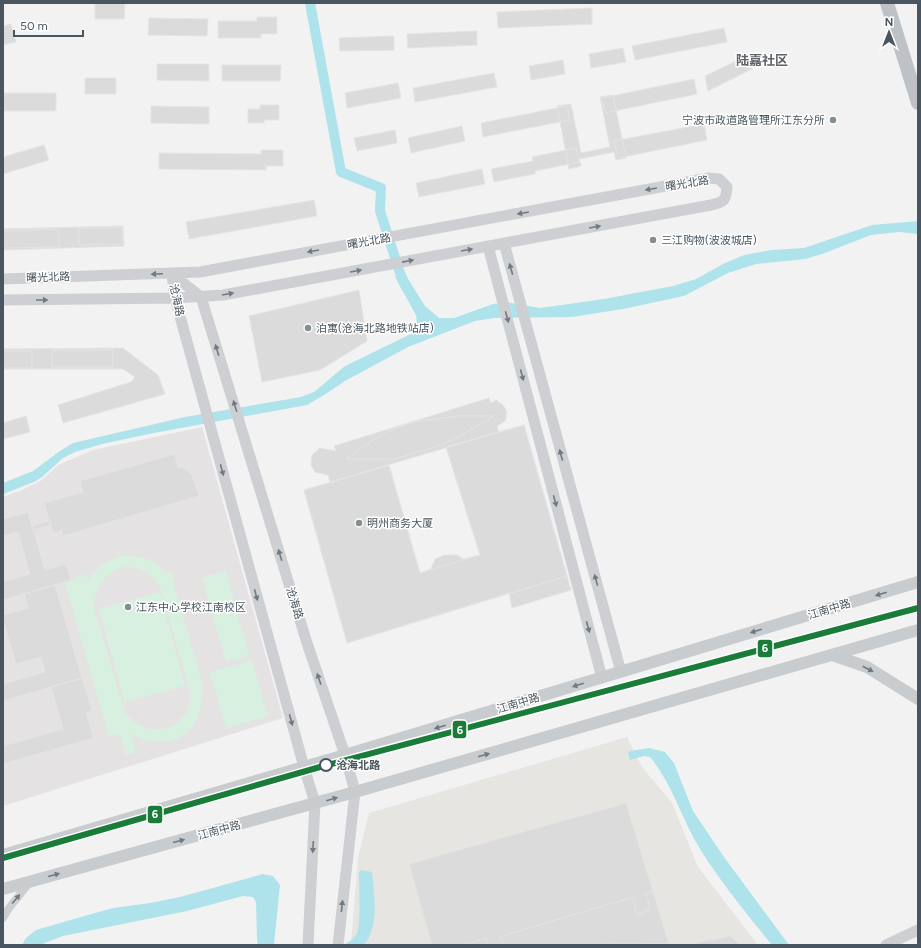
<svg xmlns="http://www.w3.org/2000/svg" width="921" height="948" viewBox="0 0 921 948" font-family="Figtree,'Noto Sans SC',sans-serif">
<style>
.commercial{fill:#e6e5e1}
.education{fill:#e4e2e3}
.green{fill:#d8f0e0;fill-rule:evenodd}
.water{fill:#aee3ec}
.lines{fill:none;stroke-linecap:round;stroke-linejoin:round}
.canal{stroke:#aee3ec;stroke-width:10}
.building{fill:#dbdbdb;stroke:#e4e4e5}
.street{stroke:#ccced1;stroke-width:8}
.secondary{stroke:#cdcfd2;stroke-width:11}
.primary{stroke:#c8cccf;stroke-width:12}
.highway{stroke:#bec2c7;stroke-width:14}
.metro-1-casing{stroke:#fff;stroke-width:9}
.metro-1{stroke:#197c39;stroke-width:6}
.oneway{fill:#717a82}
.oneway2{fill:#6f7981}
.oneway3{fill:#707a81}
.poi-dot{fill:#848d92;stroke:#fff;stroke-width:1.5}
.stop-dot{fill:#fff;stroke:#49565f;stroke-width:2}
.labels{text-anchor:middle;stroke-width:3;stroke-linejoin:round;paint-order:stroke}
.poi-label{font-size:11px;fill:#49565f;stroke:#fff;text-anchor:start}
.street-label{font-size:11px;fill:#49565f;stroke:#fff}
.stop-label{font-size:11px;font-weight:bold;fill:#49565f;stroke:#fff;text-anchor:start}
.quarter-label{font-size:13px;font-weight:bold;fill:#5e6266;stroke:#fff}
.line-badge{stroke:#fff;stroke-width:1.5}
.badge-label{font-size:11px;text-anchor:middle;font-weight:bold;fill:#fff}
</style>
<rect width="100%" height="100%" fill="#f3f2f2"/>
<path class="commercial" d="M627,737L642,767L672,803L698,867L758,945H351L358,857L369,813Z"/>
<path class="education" d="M202,427L283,718L3,806V497L20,491L42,480L58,465L93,450Z"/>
<path class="green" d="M122,556C139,555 155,559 166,573L171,572L202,683C202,694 202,703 199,714C188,745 157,747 131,734L136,752L126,755L120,734L109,737L65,583L75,581L74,578L86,574L88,581C96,567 107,560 122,556ZM125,567C142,566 154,575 161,590L190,692C194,729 148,743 125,713L94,607C95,586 105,572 125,567Z
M226,571L249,656L226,662L202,578Z
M160,592L185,686L124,702L99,609Z
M252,660L268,716L226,728L210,672Z"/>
<path class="water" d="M918,221V234L899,232L871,235L822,254L805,259L756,264L728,273L684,296L623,309L572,317L495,318L475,321L408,347L345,381L324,395L307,405L154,433L102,444L75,452L63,458L42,477L34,482L3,494V483L33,471L60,451L73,443L185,417L301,397L314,392L345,366L413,333L417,324L416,315L395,277L405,274L425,306L439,318H454L493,304L507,302L540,308L604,299L673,286L696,279L723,264L744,255L772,250L804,248L872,225Z
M649,748L665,752L674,763L693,811L724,857L789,945H772C747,914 721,883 700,849C682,820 672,783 650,757L644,756L630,760L628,753L630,751Z
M361,870L372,872C374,896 380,925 364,945H343C348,943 355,938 357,933C361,925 359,884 359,873Z
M263,874L273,876L280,885L274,945H258L257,940L256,902L253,897L243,896L187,911L63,936L45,943L43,945H22L26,938L36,930L67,921L113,908L150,903L180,897Z"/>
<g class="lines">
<path class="canal" d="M310,3L341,172L381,188L380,211L400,273L406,287"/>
</g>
<path class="building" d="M95,3H125L124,19H95Z
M592,8V24L498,28L497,12Z
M257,17H277V34H261V38H218V21H257Z
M149,18L208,19L207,36L148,35Z
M11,24L16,42L3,45V26Z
M724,28L727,42L635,60L632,46Z
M477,31V45L408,48L407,34Z
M394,36V50L340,51L339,38Z
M623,48L626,62L591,68L589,54Z
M749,55L752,69L708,91L705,76Z
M563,60L565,74L531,80L529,66Z
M157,64H209V81L157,80Z
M222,65H281L280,81H222Z
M494,73L497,87L415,102L413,88Z
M85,78H116V94H85Z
M694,79L697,94L605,113L602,98Z
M398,83L401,98L347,108L345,93Z
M3,93H56V111H3Z
M613,95L626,158L616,160L614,152L579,159L581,166L569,169L557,106L571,104L581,153L610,147L600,97Z
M260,105H279V120H264V123H248V109H260Z
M151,106L209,107V124L151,123Z
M567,106L570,120L483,137L481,123Z
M704,124L707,140L618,158L614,141Z
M462,126L465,141L411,153L408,138Z
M395,130L397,143L357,151L354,138Z
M44,145L49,160L3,174V157Z
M576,148L579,162L535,171V174L494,182L491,169L533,161L532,157Z
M261,150H283V166H266V170L159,169V153L261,154Z
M482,169L485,184L419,197L416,183Z
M314,200L317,216L189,239L186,222Z
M123,226L124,246L3,250V229Z
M79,228H122L123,244L79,245Z
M59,229V247L3,248V231Z
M359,290L367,341L320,370L262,382L249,316Z
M123,348L158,375L165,394L63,423L58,405L131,382L135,377L123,369H3V349Z
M52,350H113V367H52Z
M3,351H32V368H3Z
M489,398L491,403L496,400L503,405L507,412L505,421L497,426L499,432L330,482L328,475L315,472L311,465L312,455L320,448L336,451L334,446Z
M26,416L30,432L3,439V423Z
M458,416H494L465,433L441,445L395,459H346L365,445L388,431L419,421Z
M524,425L571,590L512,608L509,593L347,643L304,490L389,465L420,573L431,569L435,559L445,555H457L463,559L480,555L446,447Z
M524,425L567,576L347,643L304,490L389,465L420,573L480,555L446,447Z
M175,454L178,468H184L192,475L199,496L63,536L62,530L53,533L44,503L83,492L80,481Z
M28,512L45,570L66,564L71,580L3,600V582L30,574L18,532L3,536V519Z
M49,521L50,525L33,530L32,526Z
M55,585L82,678L3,701V684L45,672L41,657L16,664L3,620V615L28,608L24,594Z
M82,678L92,711L86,713L94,738L3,764V746L63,729L51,687Z
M626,803L669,944L432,945L409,864Z
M653,891L669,944L503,945L499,937L633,897L637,915L650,909L646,894Z
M731,936L740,945H696L697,943Z
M486,938L489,945H463Z"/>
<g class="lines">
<path class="street" d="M3,918L9,908L30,882"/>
<path class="secondary" d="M504,243L621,672
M488,246L602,678
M172,274L201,297L307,643L345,755L355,792L338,945
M172,274L175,298L304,767L315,803L308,945
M3,279L200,272L709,178L719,179L727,187C726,201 724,202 711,205L223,295L175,298L3,300
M886,945L918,930"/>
<path class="primary" d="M832,655L867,667L918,699
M3,855L345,755L918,582
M3,889L355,792L918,630"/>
<path class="highway" d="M887,3L918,103"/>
<defs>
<path id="metro-1" d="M3,858L320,767L918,608"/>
</defs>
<use href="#metro-1" class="metro-1-casing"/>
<use href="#metro-1" class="metro-1"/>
</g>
<defs><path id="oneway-solid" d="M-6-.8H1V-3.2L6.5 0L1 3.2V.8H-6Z"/></defs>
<g class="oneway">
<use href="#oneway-solid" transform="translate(651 189) rotate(170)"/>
<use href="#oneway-solid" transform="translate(523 213) rotate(170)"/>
<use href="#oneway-solid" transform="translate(595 227) rotate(-10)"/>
<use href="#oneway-solid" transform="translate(467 250) rotate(-10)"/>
<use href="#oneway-solid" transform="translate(313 251) rotate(170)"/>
<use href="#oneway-solid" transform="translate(408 261) rotate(-11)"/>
<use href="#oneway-solid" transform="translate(511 269) rotate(-106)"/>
<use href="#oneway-solid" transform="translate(356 271) rotate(-10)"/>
<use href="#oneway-solid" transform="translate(157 274) rotate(178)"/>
<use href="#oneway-solid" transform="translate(228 294) rotate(-10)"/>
<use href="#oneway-solid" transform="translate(42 300)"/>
<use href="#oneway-solid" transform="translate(507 317) rotate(75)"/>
<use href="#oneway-solid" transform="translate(217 350) rotate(-107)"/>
<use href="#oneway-solid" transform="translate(522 375) rotate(75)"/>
<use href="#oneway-solid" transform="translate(235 406) rotate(-107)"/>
<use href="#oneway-solid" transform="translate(561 455) rotate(-105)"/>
<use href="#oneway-solid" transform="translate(222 470) rotate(75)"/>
<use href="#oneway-solid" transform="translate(555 501) rotate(75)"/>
<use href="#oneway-solid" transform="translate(280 555) rotate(-107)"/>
<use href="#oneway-solid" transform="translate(596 580) rotate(-105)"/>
<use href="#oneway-solid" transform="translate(256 595) rotate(75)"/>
<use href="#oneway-solid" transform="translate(588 627) rotate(75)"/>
<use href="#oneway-solid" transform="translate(319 679) rotate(-109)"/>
<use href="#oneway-solid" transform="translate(291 720) rotate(75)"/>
<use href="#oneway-solid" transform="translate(313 847) rotate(93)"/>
<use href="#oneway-solid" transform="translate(342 906) rotate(-84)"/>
</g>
<g class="oneway2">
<use href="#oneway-solid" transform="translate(881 594) rotate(163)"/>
<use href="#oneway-solid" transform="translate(756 631) rotate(163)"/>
<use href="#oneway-solid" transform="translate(868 669) rotate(28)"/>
<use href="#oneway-solid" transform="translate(578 685) rotate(163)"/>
<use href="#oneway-solid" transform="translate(440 727) rotate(163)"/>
<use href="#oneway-solid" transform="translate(484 755) rotate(-16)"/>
<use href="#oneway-solid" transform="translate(332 799) rotate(-16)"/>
<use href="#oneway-solid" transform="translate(179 841) rotate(-15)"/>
<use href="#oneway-solid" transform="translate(54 875) rotate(-15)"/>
</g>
<use class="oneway3" href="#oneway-solid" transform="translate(16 899) rotate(-50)"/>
<g class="poi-dot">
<circle cx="833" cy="120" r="4"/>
<circle cx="653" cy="240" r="4"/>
<circle cx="308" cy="328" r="4"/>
<circle cx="359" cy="523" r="4"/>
<circle cx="128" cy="607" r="4"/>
</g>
<circle class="stop-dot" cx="326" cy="765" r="6"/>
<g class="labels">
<g class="poi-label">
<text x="825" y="124" text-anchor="end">宁波市政道路管理所江东分所</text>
<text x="661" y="244">三江购物(波波城店)</text>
<text x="316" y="332">泊寓(沧海北路地铁站店)</text>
<text x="367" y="527">明州商务大厦</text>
<text x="136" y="611">江东中心学校江南校区</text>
</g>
<g class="street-label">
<text transform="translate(687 183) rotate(-9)" y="4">曙光北路</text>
<text transform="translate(369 241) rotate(-10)" y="4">曙光北路</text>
<text transform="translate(48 277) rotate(-2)" y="4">曙光北路</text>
<text transform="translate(177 300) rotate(78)" y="4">沧海路</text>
<text transform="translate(295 603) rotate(73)" y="4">沧海路</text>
<text transform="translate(829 609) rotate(-17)" y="4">江南中路</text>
<text transform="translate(518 703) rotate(-17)" y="4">江南中路</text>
<text transform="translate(219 830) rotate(-15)" y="4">江南中路</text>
</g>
<g class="stop-label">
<text x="336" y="769">沧海北路</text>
</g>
<g class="quarter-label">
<text x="762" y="65">陆嘉社区</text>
</g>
</g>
<g class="line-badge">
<rect x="757" y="639" width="16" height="19" rx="4" fill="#197c39"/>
<rect x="452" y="720" width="15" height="19" rx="4" fill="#197c39"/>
<rect x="147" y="805" width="16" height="19" rx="4" fill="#197c39"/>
</g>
<g class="badge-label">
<text x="765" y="652">6</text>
<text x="460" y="734">6</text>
<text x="155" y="818">6</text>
</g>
<rect width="921" height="948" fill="none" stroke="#49565f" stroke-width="8"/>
<g transform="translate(889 32)" stroke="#ffffff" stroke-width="3" paint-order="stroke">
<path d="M0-3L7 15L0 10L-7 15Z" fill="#49565f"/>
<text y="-6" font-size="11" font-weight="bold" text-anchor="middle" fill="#49565f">N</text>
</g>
<path d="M14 30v6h69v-6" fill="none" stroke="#49565f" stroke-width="2"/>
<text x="20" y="30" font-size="12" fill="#49565f" stroke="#ffffff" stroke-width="3" paint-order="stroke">50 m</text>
</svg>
